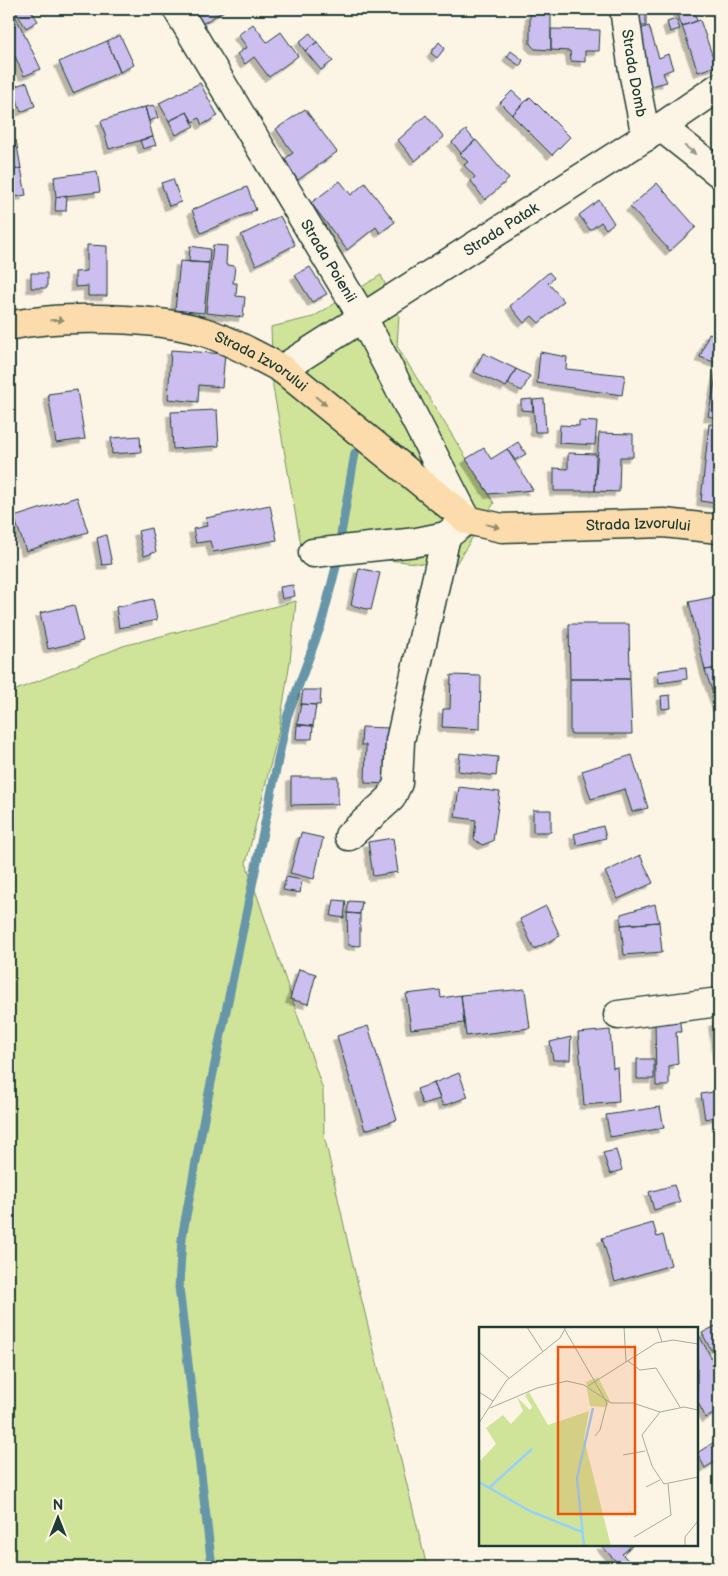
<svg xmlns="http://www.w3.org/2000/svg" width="728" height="1576" viewBox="0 0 728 1576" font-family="'Balsamiq Sans',sans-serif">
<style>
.green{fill:#d0e499;stroke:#789066}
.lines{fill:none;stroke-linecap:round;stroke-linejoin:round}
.stream{stroke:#6796a9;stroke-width:9}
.building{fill:#ccbeef;stroke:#1f3d34;filter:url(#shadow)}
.minor-casing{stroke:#1f3d34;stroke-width:31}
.primary-casing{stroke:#1f3d34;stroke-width:31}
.minor{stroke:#fcf5e5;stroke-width:28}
.primary{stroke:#fcdcac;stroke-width:28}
.oneway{fill:#8e998c}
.oneway2{fill:#8e8c70}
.labels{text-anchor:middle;stroke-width:4;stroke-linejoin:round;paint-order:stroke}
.street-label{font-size:15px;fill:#1f3d34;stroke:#fcf5e5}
.inset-river{fill:none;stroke:#97d1f7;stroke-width:2.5}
.inset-road{fill:none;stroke:#a4ab9e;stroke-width:1}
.view{fill:#e8590c;fill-opacity:0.15;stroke:#e8590c;stroke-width:2.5}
.inset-edge{fill:none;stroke:#1f3d34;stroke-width:2.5}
</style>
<defs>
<filter id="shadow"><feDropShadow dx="-4.5" dy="4.5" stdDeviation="0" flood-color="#0004"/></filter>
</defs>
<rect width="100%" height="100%" fill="#fcf5e5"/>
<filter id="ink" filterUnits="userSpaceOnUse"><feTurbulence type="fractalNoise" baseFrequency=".02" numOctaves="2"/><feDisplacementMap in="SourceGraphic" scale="10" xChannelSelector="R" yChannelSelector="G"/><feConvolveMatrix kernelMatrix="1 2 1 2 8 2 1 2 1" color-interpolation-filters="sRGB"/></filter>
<g filter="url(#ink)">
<path class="green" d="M381,275L399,315L397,346L494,503L454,567L302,551L273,387L271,327L313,317Z
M296,601L290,661L279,730L246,863L323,1090L324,1135L349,1248L427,1567H9V693L123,646Z"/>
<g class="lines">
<path class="stream" d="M341,534L355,453
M212,1567L179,1287L182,1238L206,1107L287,717L321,625L337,563"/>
</g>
<path class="building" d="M9,9H12L41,69L24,76L9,43Z
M14,9H30L38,21L26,28Z
M197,9H227L202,24L193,11Z
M686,9H693L697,21L682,26L677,12Z
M551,12V50L535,49L530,44V13Z
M633,12H646V26H634Z
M676,19L680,29L670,32L667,22Z
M700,20L716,66L698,72L682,26Z
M253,24L267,42L281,32L298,56L269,77L254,57L245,64L237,54L247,47L238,35Z
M649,26L659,58L668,54L673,69L663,73L667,82L648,87L634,31Z
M551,29L600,30L599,51H585V62L571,61L570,51L551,50Z
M310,33L317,42L305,51L299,42Z
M120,35L134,65L120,72L107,41Z
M107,41L120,72L73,93L59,62Z
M317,42L333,61L321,70L305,51Z
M439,42L445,48L437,58L431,53Z
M511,51L523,60L520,66L507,57Z
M27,82L35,106L21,112L13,87Z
M200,83L218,116L202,125L199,118L193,122L187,112L169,121L159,103Z
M512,91L524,102L512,115L500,103Z
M530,97L570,137L552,155L512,115Z
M154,105L158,118L149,121L145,107Z
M145,107L153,137L109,149L101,121Z
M305,109L337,152L298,180L283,160L293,153L276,129Z
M187,112L194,126L176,135L169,121Z
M426,115L444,137L415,161L398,140Z
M466,130L475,141L461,153L452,142Z
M153,137L156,145L143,149L140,140Z
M16,140L21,168L9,171V141Z
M476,140L509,179L485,200L471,181L475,177L464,165L468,162L460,154Z
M21,168L26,195L9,198V171Z
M97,171L100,192L56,197L54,177Z
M173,179L181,202L169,206L161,183Z
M340,181L351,195L365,183L395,222L380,233L376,227L347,250L311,203Z
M657,183L696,227L670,251L630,207Z
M247,187L256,210L201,233L192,210Z
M67,195L66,211H55L56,197Z
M599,200L614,223L606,229L601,222L590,230L579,215Z
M280,216L295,245L256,265L241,235Z
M87,245L107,246V296H88V286L75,287V272L87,271Z
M213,245L227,246L226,265L235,266L233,283H237L236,296L245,297L243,317L206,313Z
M190,246L210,249L209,263L189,262Z
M180,261L209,263L204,313L175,310Z
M310,267L327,294L312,302L295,275Z
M549,272L554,278L548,283L564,301L539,323L532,316L524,323L510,306Z
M31,273H47V288H31Z
M709,333L719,337V364L700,357Z
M171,350L225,354L222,387L199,385L198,402L168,399Z
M540,352L567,357L566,369L625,375L622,395L537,383Z
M483,353L516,369L506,387L474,372Z
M718,368H719V419L708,416Z
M516,369L530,376L522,391L508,384Z
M77,390L85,439L56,443L48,394Z
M532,399L533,411L521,410V400Z
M544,399L546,432H535L533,400Z
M217,410L219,446L173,449L171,412Z
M579,421L597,422L595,445L559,443L560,425L579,426Z
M709,424L719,425V504L701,501Z
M599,433L633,434V457H620L619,492L595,491Z
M140,436L141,452L112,454L111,438Z
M518,442L526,454L515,460L507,449Z
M484,448L491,459L507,449L533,490L489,494L466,459Z
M568,453L596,454L595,491H554V468L568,469Z
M77,497L88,532L26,551L14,517Z
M270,505L277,540L213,552L210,541L196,543L193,529L207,526L206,518Z
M151,528L156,552L144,556L138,531Z
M106,535L112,564L102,565L97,538Z
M359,568L380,573L371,610L351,605Z
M293,585L295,596L282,599L280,587Z
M714,597L719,620V668L705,670L689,602Z
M153,599L157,620L119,628L116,607Z
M74,605L83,641L48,649L40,613Z
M569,624H629L630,679H570Z
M686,667L687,679L659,683L658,671Z
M719,668V711L705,670Z
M451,675L481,676L480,729L442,727L443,709H450Z
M570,679H630L632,734H570Z
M303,690H321L320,705L301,704Z
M670,695L671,708L662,709L661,696Z
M301,704L316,705L313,726L297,724Z
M297,725L313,726L312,739H296Z
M362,727L390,728L388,784L365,783L366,745H361Z
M460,753L498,757L496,776L458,771Z
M632,755L648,808L632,812L625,789L591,799L582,771Z
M291,777H338V804L291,805Z
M459,787L500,792L493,841L482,845L474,839L476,820L455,817Z
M533,810H551V832H533Z
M603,826L606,838L577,845L574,834Z
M301,833L323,838L314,879L290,873Z
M393,838L398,872L373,876L368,842Z
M640,855L653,883L618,899L605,872Z
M286,877L302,880L300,893L283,890Z
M334,900L346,901L344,918L331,916Z
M349,901L362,902L360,914L347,913Z
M655,904L659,922L621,925V914Z
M546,906L560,936L534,949L520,919Z
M347,913L360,914V946L348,945Z
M659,922L662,952L624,955L621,925Z
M299,969L316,974L308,1004L290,999Z
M525,989L530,1028L466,1036L461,995Z
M440,990L441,998L461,995L464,1023L411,1029L406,994Z
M679,1016L681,1032H676L678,1064L669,1066V1086H656L655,1019Z
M719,1021V1067L713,1022Z
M368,1026L397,1120L365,1130L337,1036Z
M610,1030L613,1068L617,1067L619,1102L584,1105L578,1033Z
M571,1037L570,1060H553L550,1042Z
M637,1059H654V1079H637Z
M459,1073L468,1097L443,1106L434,1083Z
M434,1083L440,1099L422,1104L417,1089Z
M719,1091V1116L705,1119L701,1094Z
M660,1107L664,1128L610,1137L606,1115Z
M616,1150L622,1170L610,1174L603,1153Z
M674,1185L680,1202L654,1210L649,1192Z
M653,1223L657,1237L663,1235L671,1265L615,1282L602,1238Z
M719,1324V1346L711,1350L702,1333Z
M700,1337L719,1372V1411L706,1418L697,1401V1339Z
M719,1439V1459L705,1468L697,1453Z
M601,1545H633L622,1554L628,1560L620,1566Z"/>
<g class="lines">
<defs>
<g id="minor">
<path id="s1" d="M177,9L363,318L467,520L446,536L400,741L398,783L391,798L349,836"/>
<path id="s2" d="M624,9L633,71L646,137"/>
<path d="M661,127L719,173"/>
<path id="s3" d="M282,369L661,127L719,87"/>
<path d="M313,553L417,542L446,536"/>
<path d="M618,1015L719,1002"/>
</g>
<g id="primary">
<path id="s4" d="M9,326C60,315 160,316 210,334C235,343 258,356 282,369L467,520L502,528L664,523L719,529"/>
</g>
</defs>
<use href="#minor" class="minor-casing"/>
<use href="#primary" class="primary-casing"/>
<use href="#minor" class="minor"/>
<use href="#primary" class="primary"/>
</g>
<defs><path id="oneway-solid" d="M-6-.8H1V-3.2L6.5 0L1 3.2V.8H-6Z" transform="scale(1.25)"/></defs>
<use class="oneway" href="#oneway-solid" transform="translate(690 150) rotate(38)"/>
<g class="oneway2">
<use href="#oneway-solid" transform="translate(57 320) rotate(-1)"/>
<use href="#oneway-solid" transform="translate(321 401) rotate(39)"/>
<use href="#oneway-solid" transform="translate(493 526) rotate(13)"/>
</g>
</g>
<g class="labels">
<g class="street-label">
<text dy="5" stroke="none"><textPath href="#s2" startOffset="65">Strada Domb</textPath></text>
<text dy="5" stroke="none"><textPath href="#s3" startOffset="260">Strada Patak</textPath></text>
<text dy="5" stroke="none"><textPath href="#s1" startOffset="294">Strada Poienii</textPath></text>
<text dy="5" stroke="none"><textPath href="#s4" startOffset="261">Strada Izvorului</textPath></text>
<text dy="5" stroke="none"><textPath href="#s4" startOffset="694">Strada Izvorului</textPath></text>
</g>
</g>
<g transform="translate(479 1327)">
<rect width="219" height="219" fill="#fcf5e5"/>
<path d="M119,50L131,74L127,80L111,79L107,55ZM50,65L69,98L110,84L105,112L132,219H0V135L17,117L7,101L24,88L32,97L44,84L38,70L51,83L53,80L46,68Z" fill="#d0e499"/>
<path class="inset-river" d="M0,155L51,184L103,205M11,160L53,122M105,219L98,151L114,81"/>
<path class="inset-road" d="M48,0L64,25M145,0L147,35M178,0L183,15M86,3L128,76L121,103L116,109M0,25L30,51M149,34L161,43L177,41L201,80M109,59L177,16L194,13L219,17M0,65L14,74M11,81L58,61L88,54L105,58L132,76H154L181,85L205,80L219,83M181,85L163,108L173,139L185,157L219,150M0,96L27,54L81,11L87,0M144,128L166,124M167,160L181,153M155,210L192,188L189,157M206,219V210L219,194"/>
<path class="view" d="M79,20H156V187H79Z"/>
<rect width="219" height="219" class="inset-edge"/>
</g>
<rect width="728" height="1576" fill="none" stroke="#fcf5e5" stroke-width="30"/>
<rect x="15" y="15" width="698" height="1546" fill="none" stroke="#1f3d34" stroke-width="2" filter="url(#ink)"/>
<g transform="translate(58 1518)" stroke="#fcf5e5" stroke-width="4" paint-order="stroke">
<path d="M0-4L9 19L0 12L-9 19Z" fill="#1f3d34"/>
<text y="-8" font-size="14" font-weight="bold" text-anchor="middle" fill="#1f3d34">N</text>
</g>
</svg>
